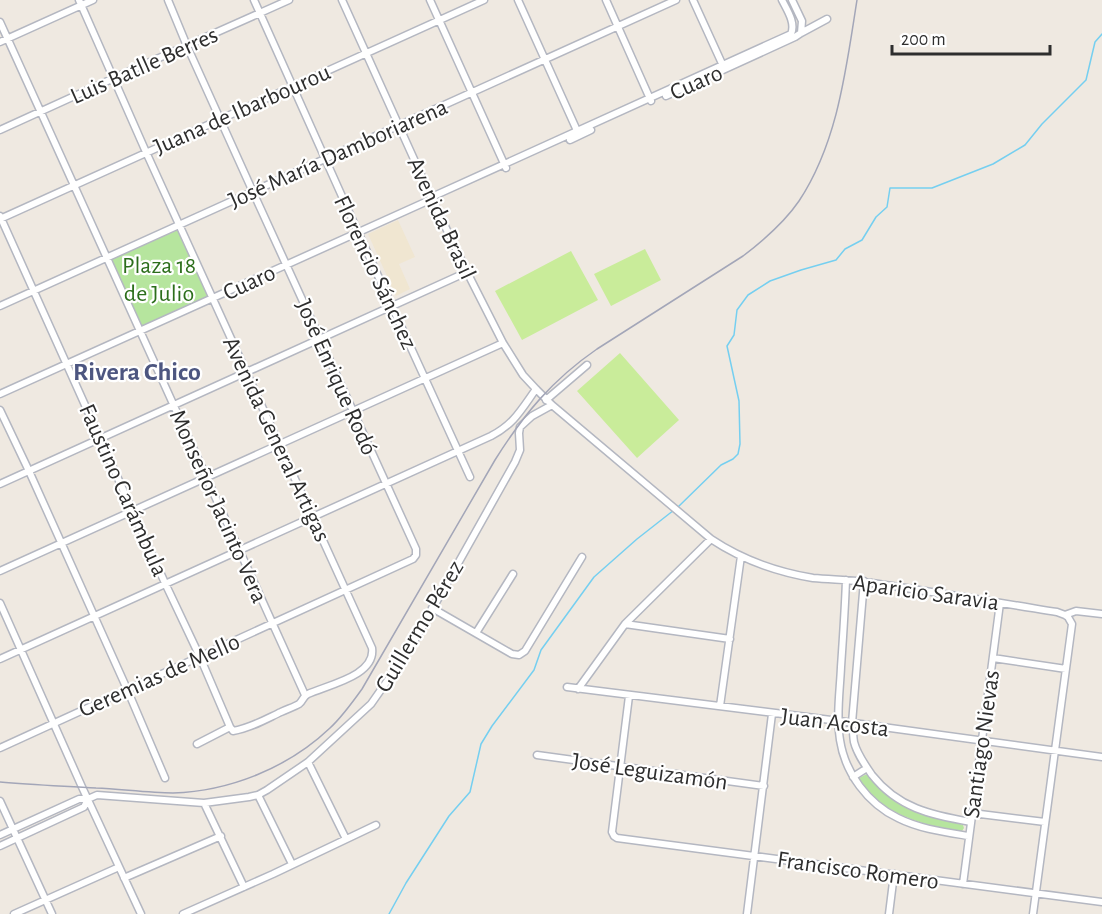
<svg xmlns="http://www.w3.org/2000/svg" width="1102" height="914" viewBox="0 0 1102 914" font-family="'Alegreya Sans',sans-serif">
<style>
.education{fill:#f0e6d1}
.green{fill:#b6e59e}
.pitch{fill:#c9ec9a}
.lines{fill:none;stroke-linecap:round;stroke-linejoin:round}
.stream{stroke:#75cff0;stroke-width:1.5}
.minor-casing{stroke:#b4b7c1;stroke-width:9}
.minor{stroke:#fff;stroke-width:6}
.rail{stroke:#a3a6b8;stroke-width:1.5}
.labels{text-anchor:middle;stroke-width:4.5;stroke-linejoin:round;paint-order:stroke}
.street-label{font-size:24px;fill:#2e2e2e;stroke:#fff}
.park-label{font-size:24px;fill:#2c6e1b;stroke:#fff}
.neighbourhood-label{font-size:26px;font-weight:bold;fill:#4d5680;stroke:#fff}
</style>
<rect width="100%" height="100%" fill="#efe9e1"/>
<path class="education" d="M398,220L415,257L399,264L410,289L396,296L368,234Z"/>
<path class="green" d="M178,230L208,297L141,327L111,259Z
M865,775H869C887,800 906,810 935,818C945,821 954,821 963,825L964,828L962,831L958,832C925,824 899,819 872,796C866,791 860,786 859,778Z"/>
<path class="pitch" d="M645,249L661,280L611,306L594,274Z
M571,251L598,300L522,340L495,291Z
M620,353L679,420L637,458L577,391Z"/>
<g class="lines">
<path class="stream" d="M678,507L721,465L733,459L738,454L740,444L739,401L727,346L734,335L737,310L748,295L770,281L801,270L836,260L845,249L862,240L876,217L887,207L890,188H932L993,164L1025,145L1042,124L1086,80L1095,42L1102,34
M389,914L406,883L449,816L470,792L481,744L492,726L534,670L541,650L594,577L637,539L674,510"/>
<defs>
<path id="minor" d="M254,0L358,232L470,477
M342,0L432,199L467,272L503,343L523,375L536,389L552,405L711,539C741,559 777,572 813,578C833,580 852,579 872,583C934,592 995,602 1057,612L1065,615L1068,617L1072,624L1033,914
M430,0L506,168
M518,0L579,135
M606,0L651,101
M693,0L724,68
M792,0L802,21L801,33
M0,22L305,695
M0,42L93,0
M666,96L795,37L801,33L827,19
M0,130L114,78L289,0
M570,140L591,130
M0,216L165,583L200,657L230,727L233,731C251,728 266,719 281,712C287,709 294,707 299,704C303,701 303,696 308,694C327,685 376,676 372,648L146,152L79,0
M0,219L484,0
M0,306L676,0
M0,394L432,199L436,195L791,34C796,23 787,10 782,0
M546,400L587,365
M0,410L29,471L127,689L165,778
M0,484L467,272
M0,571L503,343
M846,580C845,609 843,638 841,667C840,691 836,716 840,740C845,773 868,804 898,818C920,829 944,832 969,836
M864,581L852,723C853,729 853,736 854,742C857,754 865,765 872,775C898,808 931,815 971,822
M0,603L82,787L141,914
M432,608L512,654L519,655L525,651L582,557
M1065,615L1076,611L1102,614
M625,624L730,639
M476,633L513,574
M993,658L1066,669
M0,659L491,436C514,424 521,410 536,389
M567,687L839,721L1102,757
M578,689L625,624L711,539
M629,696L612,832L614,836L617,838L1102,902
M720,706L741,556
M197,744L230,727
M0,748L413,559L416,555V549L253,192L187,46L168,0
M537,755L764,786
M308,762L346,839
M853,777L867,768
M258,795L292,864
M0,801L52,914
M204,803L244,887
M972,813L1045,822
M0,835L79,799H88L97,795L204,803L249,797L258,795L267,790L308,762L371,704L411,647L515,462L520,450L519,433L520,427L532,416L552,405
M0,846L84,807L88,799
M124,878L221,836
M963,884L1000,603
M14,914L119,867
M183,914L273,874L376,825
M747,914L772,714
M889,914L894,874"/>
</defs>
<use href="#minor" class="minor-casing"/>
<use href="#minor" class="minor"/>
<path class="rail" d="M0,782C32,785 64,786 96,788C121,789 148,793 173,793C230,791 288,768 330,728C342,717 352,703 362,689L495,460C524,414 552,380 597,349L743,256C764,240 784,223 799,201C838,142 846,69 857,0"/>
</g>
<g class="labels">
<g class="street-label">
<text transform="translate(144 65) rotate(-24)" y="8">Luis Batlle Berres</text>
<text transform="translate(696 82) rotate(-24)" y="8">Cuaro</text>
<text transform="translate(242 109) rotate(-24)" y="8">Juana de Ibarbourou</text>
<text transform="translate(338 153) rotate(-24)" y="8">José María Damboriarena</text>
<text transform="translate(442 218) rotate(65)" y="8">Avenida Brasil</text>
<text transform="translate(376 272) rotate(65)" y="8">Florencio Sánchez</text>
<text transform="translate(249 282) rotate(-25)" y="8">Cuaro</text>
<text transform="translate(337 377) rotate(66)" y="8">José Enrique Rodó</text>
<text transform="translate(277 439) rotate(65)" y="8">Avenida General Artigas</text>
<text transform="translate(124 490) rotate(66)" y="8">Faustino Carámbula</text>
<text transform="translate(219 506) rotate(66)" y="8">Monseñor Jacinto Vera</text>
<text transform="translate(926 592) rotate(8)" y="8">Aparicio Saravia</text>
<text transform="translate(419 626) rotate(-59)" y="8">Guillermo Pérez</text>
<text transform="translate(159 675) rotate(-24)" y="8">Geremias de Mello</text>
<text transform="translate(835 722) rotate(7)" y="8">Juan Acosta</text>
<text transform="translate(981 744) rotate(-82)" y="8">Santiago Nievas</text>
<text transform="translate(650 771) rotate(8)" y="8">José Leguizamón</text>
<text transform="translate(858 870) rotate(8)" y="8">Francisco Romero</text>
</g>
<g class="park-label">
<text x="159" y="273">Plaza 18<tspan x="159" dy="28">de Julio</tspan></text>
</g>
<g class="neighbourhood-label">
<text x="137" y="380">Rivera Chico</text>
</g>
</g>
<path d="M892 45v9h158v-9" fill="none" stroke="#2e2e2e" stroke-width="3"/>
<text x="901" y="45" font-size="18" fill="#2e2e2e" stroke="#ffffff" stroke-width="4.5" paint-order="stroke">200 m</text>
</svg>
